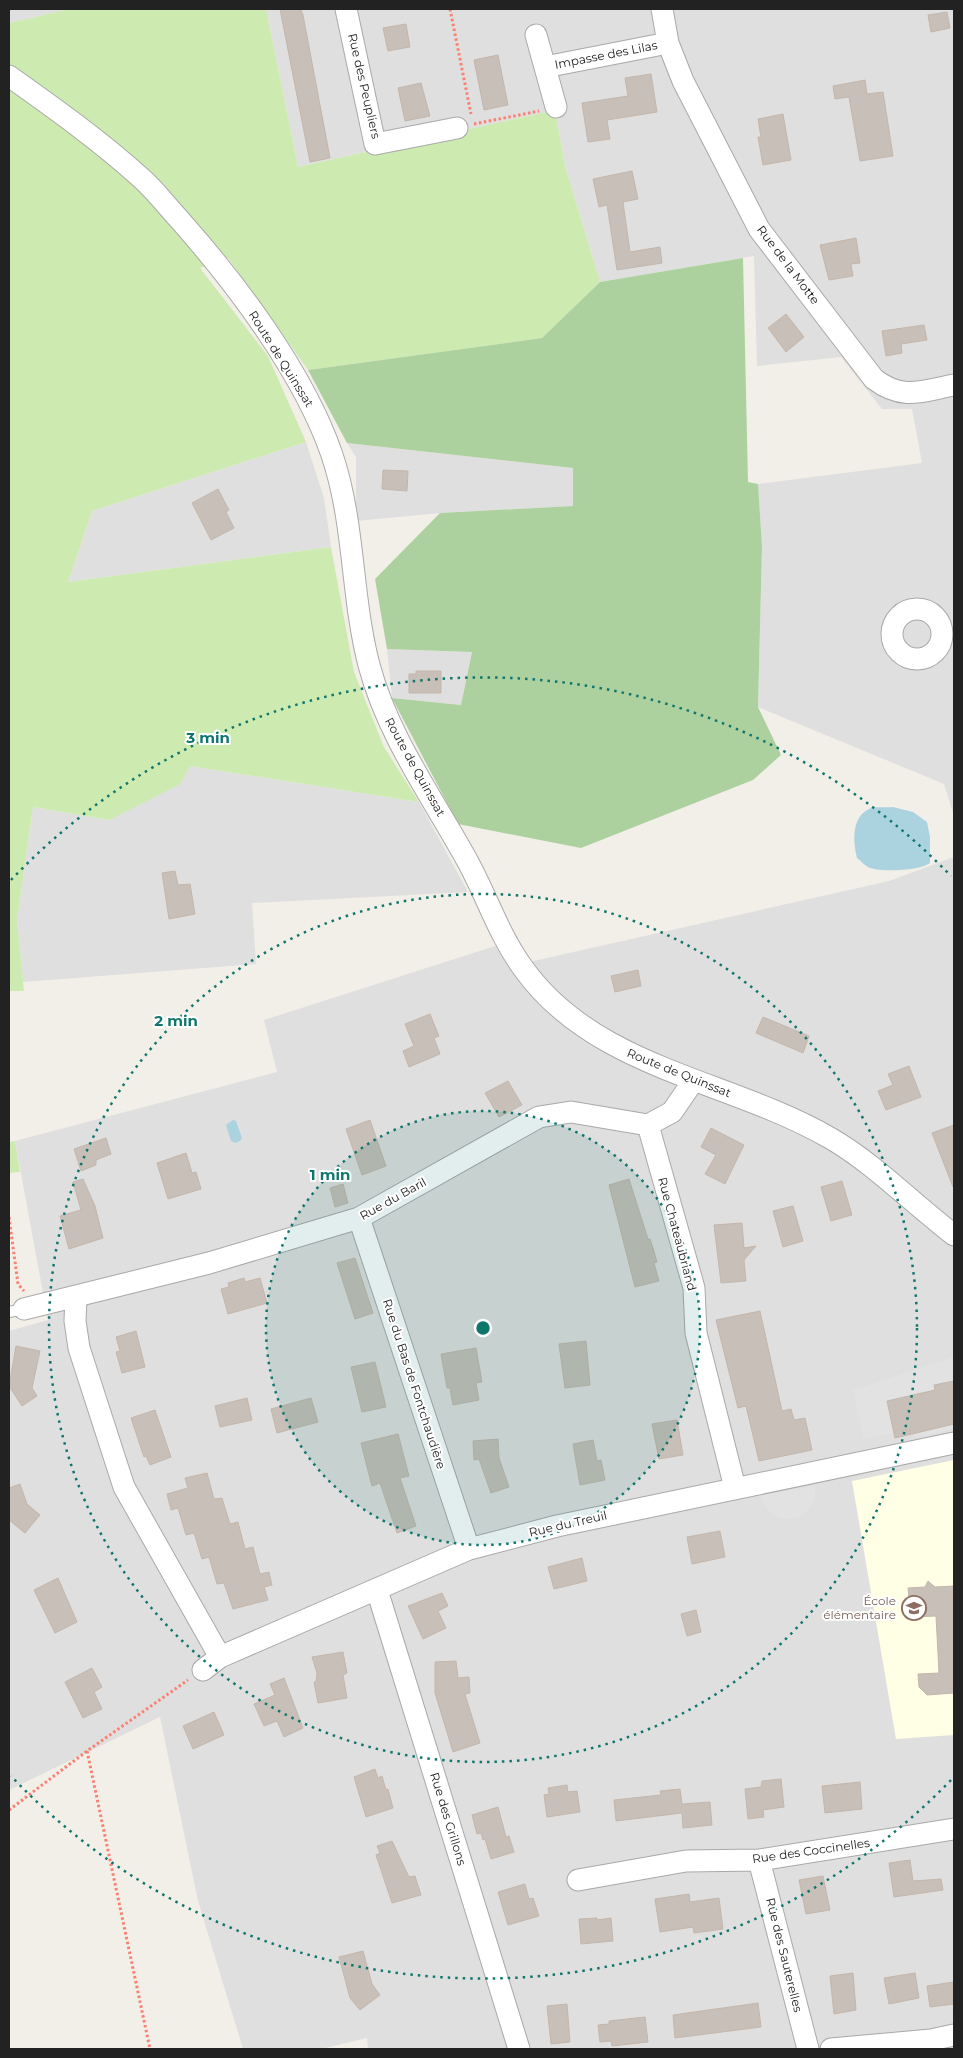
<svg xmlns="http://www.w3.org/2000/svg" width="963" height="2058" viewBox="0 0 963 2058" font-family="Montserrat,sans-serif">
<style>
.residential{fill:#e0dfdf}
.education{fill:#ffffe5}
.grass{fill:#cdebb0}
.forest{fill:#add19e}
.parking{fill:#e2e2e2}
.water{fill:#aad3df}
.building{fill:#c7bfb8;stroke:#c4b6ab}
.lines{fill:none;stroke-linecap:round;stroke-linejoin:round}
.service-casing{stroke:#a9a9a9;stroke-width:12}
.minor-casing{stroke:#a9a9a9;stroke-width:23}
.path{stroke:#fa8072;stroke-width:3;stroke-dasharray:2.5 2.5;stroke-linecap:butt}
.service{stroke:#fff;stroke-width:10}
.minor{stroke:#fff;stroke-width:21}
.ring{fill:none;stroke:#0f766e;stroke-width:2.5;stroke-dasharray:2.5 5}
.labels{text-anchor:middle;stroke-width:4;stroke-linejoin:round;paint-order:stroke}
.street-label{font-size:12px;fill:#222;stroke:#fff}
.education-label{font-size:12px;fill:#785e54;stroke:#fff;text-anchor:end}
.centre{fill:#0f766e;stroke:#fff;stroke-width:2.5}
.ring-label{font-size:15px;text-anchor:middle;font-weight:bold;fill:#0f766e;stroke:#fff;stroke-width:4;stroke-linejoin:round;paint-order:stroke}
</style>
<rect width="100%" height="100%" fill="#f2efe9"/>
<path class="residential" d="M9,9H70L9,23Z
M266,9H954V816L944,784L758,707L762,546L758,484L922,463L912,409H882L841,357L757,366L754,256L600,282L565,166L555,110L298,167Z
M306,442L324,498L331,547L68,582L92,511Z
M347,443L573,468L574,506L440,513L356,521V457Z
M387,649L472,652L461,705L392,698Z
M190,766L419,802L468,892L252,903L256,964L23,982L17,920L33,807L109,820Z
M954,857V2049H368L367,2038L321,2049H243L198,1901L160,1717L9,1790V1331L48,1320L15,1141L277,1072L264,1020L517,939L529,962L889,881Z"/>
<path class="education" d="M954,1460V1735L896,1739L852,1481Z"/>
<path class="grass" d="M70,9H266L298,167L555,110L565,166L600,282L542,338L308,370L228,258L200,268L268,356L306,442L92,511L68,582L331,547L354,672L384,747L419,802L190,766L180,784L109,820L33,807L17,920L24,991H9V23Z
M15,1141L20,1172L9,1173V1142Z"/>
<path class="forest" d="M743,258L748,482L758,484L762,546L758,707L781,755L753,780L581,848L458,824L392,698L461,705L472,652L387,649L375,579L440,513L573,506V468L347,443L308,370L542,338L600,282Z"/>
<path class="parking" d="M954,1357V1429L915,1438L913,1429L864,1439L853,1390Z
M815,1486V1497L811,1506L804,1514L795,1518L784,1519L774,1515L766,1508L761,1494Z"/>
<path class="water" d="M893,807L913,812L927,822L930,837V863C919,871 884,872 870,868C865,866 861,861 857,858C853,843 851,817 869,809C875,806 886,808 893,807Z
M233,1120L236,1121L242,1138L240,1141L235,1143L231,1141L226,1125Z"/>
<path class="building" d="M280,9H301L303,15L330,158L310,162Z
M947,12L950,28L931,32L928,15Z
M406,24L410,47L388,51L383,28Z
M498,55L508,105L484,110L474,60Z
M651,74L657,112L607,120L610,139L588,142L582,103L628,96L625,78Z
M865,80L867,94L883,92L893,156L860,161L849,97L835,99L833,86Z
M421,83L430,116L405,121L398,88Z
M783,114L791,160L763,165L758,137H761L758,119Z
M632,171L638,199L623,202L630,252L660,247L662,263L617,270L607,205L599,207L593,179Z
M856,238L860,263L851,264L853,276L829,280L820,245Z
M786,314L804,337L786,352L768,328Z
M924,325L927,340L901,344L902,353L886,356L882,331Z
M383,470L408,471L407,491L382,489Z
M218,489L229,510L226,512L234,528L211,540L192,503Z
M416,671H441V693H409V674H416Z
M175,871L178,885L190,884L195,914L169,919L162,873Z
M638,970L641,986L615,992L611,976Z
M430,1014L439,1036L434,1038L440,1054L409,1067L403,1051L414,1046L405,1024Z
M763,1017L809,1036L803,1053L756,1033Z
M909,1066L921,1097L886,1110L878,1091L893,1085L888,1074Z
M508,1081L522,1105L499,1117L485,1093Z
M370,1120L386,1166L362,1175L346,1129Z
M954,1125V1187H953L932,1133Z
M711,1128L744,1145L725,1184L705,1174L716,1155L701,1147Z
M106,1138L111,1154L96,1160V1165L81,1171L74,1149Z
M186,1153L192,1173L196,1172L201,1189L168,1199L157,1163Z
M83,1179L95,1206L103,1238L69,1249L60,1216L81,1210L73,1182Z
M629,1179L648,1239H650L653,1248L657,1262L654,1263L659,1281L635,1287L609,1185Z
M842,1181L852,1215L831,1221L821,1187Z
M343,1184L348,1203L335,1207L330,1188Z
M793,1206L803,1241L783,1247L773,1211Z
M742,1223L744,1248L756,1246L744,1260L746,1281L721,1283L714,1225Z
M355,1258L373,1313L355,1319L337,1263Z
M244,1278L245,1282L260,1278L267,1303L228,1314L221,1289L229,1287L228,1283Z
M760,1311L782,1411L791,1409L794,1420L805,1418L812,1450L759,1461L746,1406L738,1408L716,1320Z
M136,1331L145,1367L122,1373L116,1352L120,1351L116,1337Z
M586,1341L590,1385L565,1388L559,1344Z
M16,1346L40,1351L32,1388L37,1396L22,1406L9,1386Z
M476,1348L482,1382L476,1383L479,1400L453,1405L450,1388H447L441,1354Z
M375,1362L386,1407L362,1412L351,1367Z
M954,1381V1424L895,1438L887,1401L935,1390L934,1385Z
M247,1398L252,1420L220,1427L215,1406Z
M311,1398L318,1422L277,1433L271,1409Z
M155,1410L171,1457L150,1465L146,1456L144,1457L131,1418Z
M677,1420L683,1455L659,1459L652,1424Z
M398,1434L409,1476L400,1478L416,1526L397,1533L380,1483L372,1486L361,1443Z
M498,1439L499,1458L509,1487L491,1493L479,1459L474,1460L473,1441Z
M593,1440L597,1461L601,1460L605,1480L580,1485L573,1444Z
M207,1473L214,1499L222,1498L230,1524L238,1522L245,1549L253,1547L260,1574L269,1572L272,1585L264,1587L268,1600L233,1609L224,1583L217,1584L209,1557L202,1559L194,1533L186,1535L178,1508L171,1510L167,1494L188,1488L185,1478Z
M20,1484L27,1504L40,1515L25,1533L9,1520V1488Z
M720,1531L725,1557L692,1564L687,1537Z
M582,1558L587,1581L554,1589L548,1567Z
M58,1578L77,1622L55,1633L34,1590Z
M928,1581L935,1587L954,1586V1693L927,1695L919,1687L918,1674L939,1673L936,1616L911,1617L908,1588L925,1587Z
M442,1593L448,1606L438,1611L446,1628L423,1639L408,1606Z
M696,1610L701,1632L687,1636L681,1614Z
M343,1652L347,1673L343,1675L347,1698L318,1703L314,1682H316L317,1673L312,1657Z
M456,1661L458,1678L469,1677L470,1693L465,1694L480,1743L453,1752L435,1693V1662Z
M92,1668L102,1687L94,1692L102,1709L83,1718L65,1682Z
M284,1678L303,1728L284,1737L277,1721L264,1726L254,1704L275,1695L270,1684Z
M214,1712L224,1735L193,1749L183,1726Z
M375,1769L378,1778L382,1776L386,1790L388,1789L393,1808L366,1817L354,1777Z
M781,1779L784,1807L763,1810L764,1817L748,1819L745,1789L761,1787L762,1781Z
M860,1782L862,1809L825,1813L822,1786Z
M567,1785L568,1792L577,1791L580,1812L547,1817L544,1795L549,1794L548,1788Z
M680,1789L682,1804L710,1802L712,1825L683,1828L682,1813L616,1821L614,1800L661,1795L660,1791Z
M498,1807L506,1837L509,1836L514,1852L491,1859L485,1839L483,1840L481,1833L477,1834L472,1815Z
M392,1841L409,1877L415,1876L421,1895L392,1903L376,1855L380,1853L377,1846Z
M910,1860L913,1881L941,1879L943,1890L894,1897L889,1863Z
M823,1876L830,1910L806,1914L799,1880Z
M525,1884L529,1899L533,1898L539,1916L508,1925L498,1892Z
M689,1894L690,1902L719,1898L723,1929L694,1933L693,1927L660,1932L655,1899Z
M597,1918V1920L611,1918L613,1941L581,1944L579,1919Z
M363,1951L372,1984L380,1995L360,2010L350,1998L339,1957Z
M853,1973L856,2010L834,2014L830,1976Z
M915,1973L919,1998L889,2004L884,1978Z
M954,1982V2004L930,2007L927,1986Z
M758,2003L761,2027L675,2038L673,2015Z
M567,2004L570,2042L551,2044L547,2006Z
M645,2017L648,2042L612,2046L611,2041L600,2042L598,2025L609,2024V2021Z"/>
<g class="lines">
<defs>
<path id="service" d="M9,1312L24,1309"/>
<path id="minor" d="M346,9L375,144L457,128
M662,9L668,43L683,81L759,229L874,379C903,401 922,391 954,385
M536,35L556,107
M545,67L668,43
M9,76C54,108 99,140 140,177C154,189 166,205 178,218C235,282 304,373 332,455C355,523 351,596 369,665C388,737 433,798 468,862C487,897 499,935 523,968C595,1069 728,1079 830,1138C875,1164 912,1203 954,1235
M892 634a25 25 0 1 1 50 0a25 25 0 1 1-50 0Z
M648,1125L694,1288L696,1333L735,1488
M359,1218L469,1549
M76,1297L75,1321L79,1348L124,1487L220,1657
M24,1309L209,1263L359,1218L539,1117L571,1112L648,1125L672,1112L694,1080
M377,1590L519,2049
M203,1670L220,1657L469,1549L557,1526L954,1443
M759,1860L808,2049
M578,1880L686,1861L759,1860L954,1829
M831,2049L931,2040L954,2035"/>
</defs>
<use href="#service" class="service-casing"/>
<use href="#minor" class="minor-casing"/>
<path class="path" d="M450,9L471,114
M474,124L539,111
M9,1217L18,1284L24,1291
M87,1751L150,2049
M9,1810L87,1751L188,1680"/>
<use href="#service" class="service"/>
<use href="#minor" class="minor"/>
</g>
<circle cx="483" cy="1328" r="217" fill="#0f766e" fill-opacity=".12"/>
<g class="ring">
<circle cx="483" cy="1328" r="217"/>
<circle cx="483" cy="1328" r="434"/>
<path d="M951 1780A651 651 0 0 1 11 1776M11 880A651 651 0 0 1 951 876"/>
</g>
<defs>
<symbol id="school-ring" viewBox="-11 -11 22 22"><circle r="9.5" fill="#fff" stroke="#8d6e63" stroke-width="1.5"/><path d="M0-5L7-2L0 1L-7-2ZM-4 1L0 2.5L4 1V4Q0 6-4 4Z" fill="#8d6e63"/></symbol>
</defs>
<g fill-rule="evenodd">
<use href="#school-ring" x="900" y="1594" width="28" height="28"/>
</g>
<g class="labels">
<g class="street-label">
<text transform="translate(606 55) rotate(-11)" y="4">Impasse des Lilas</text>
<text transform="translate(364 86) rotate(77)" y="4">Rue des Peupliers</text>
<text transform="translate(788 265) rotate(53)" y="4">Rue de la Motte</text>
<text transform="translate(281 359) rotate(58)" y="4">Route de Quinssat</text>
<text transform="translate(415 767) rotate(61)" y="4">Route de Quinssat</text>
<text transform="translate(679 1073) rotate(22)" y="4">Route de Quinssat</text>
<text transform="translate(393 1199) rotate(-29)" y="4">Rue du Baril</text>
<text transform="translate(677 1234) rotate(75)" y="4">Rue Chateaubriand</text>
<text transform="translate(414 1384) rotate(72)" y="4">Rue du Bas de Fontchaudière</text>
<text transform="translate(568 1524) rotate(-13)" y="4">Rue du Treuil</text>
<text transform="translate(448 1819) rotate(73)" y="4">Rue des Grillons</text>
<text transform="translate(811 1851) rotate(-8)" y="4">Rue des Coccinelles</text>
<text transform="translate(784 1955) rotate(76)" y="4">Rue des Sauterelles</text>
</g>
<g class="education-label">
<text x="896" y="1605">École<tspan x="896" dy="14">élémentaire</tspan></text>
</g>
</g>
<circle cx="483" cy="1328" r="8" class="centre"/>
<g class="ring-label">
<text x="208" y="743">3 min</text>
<text x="176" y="1026">2 min</text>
<text x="330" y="1180">1 min</text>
</g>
<rect width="963" height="2058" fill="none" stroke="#222222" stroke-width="20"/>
</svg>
